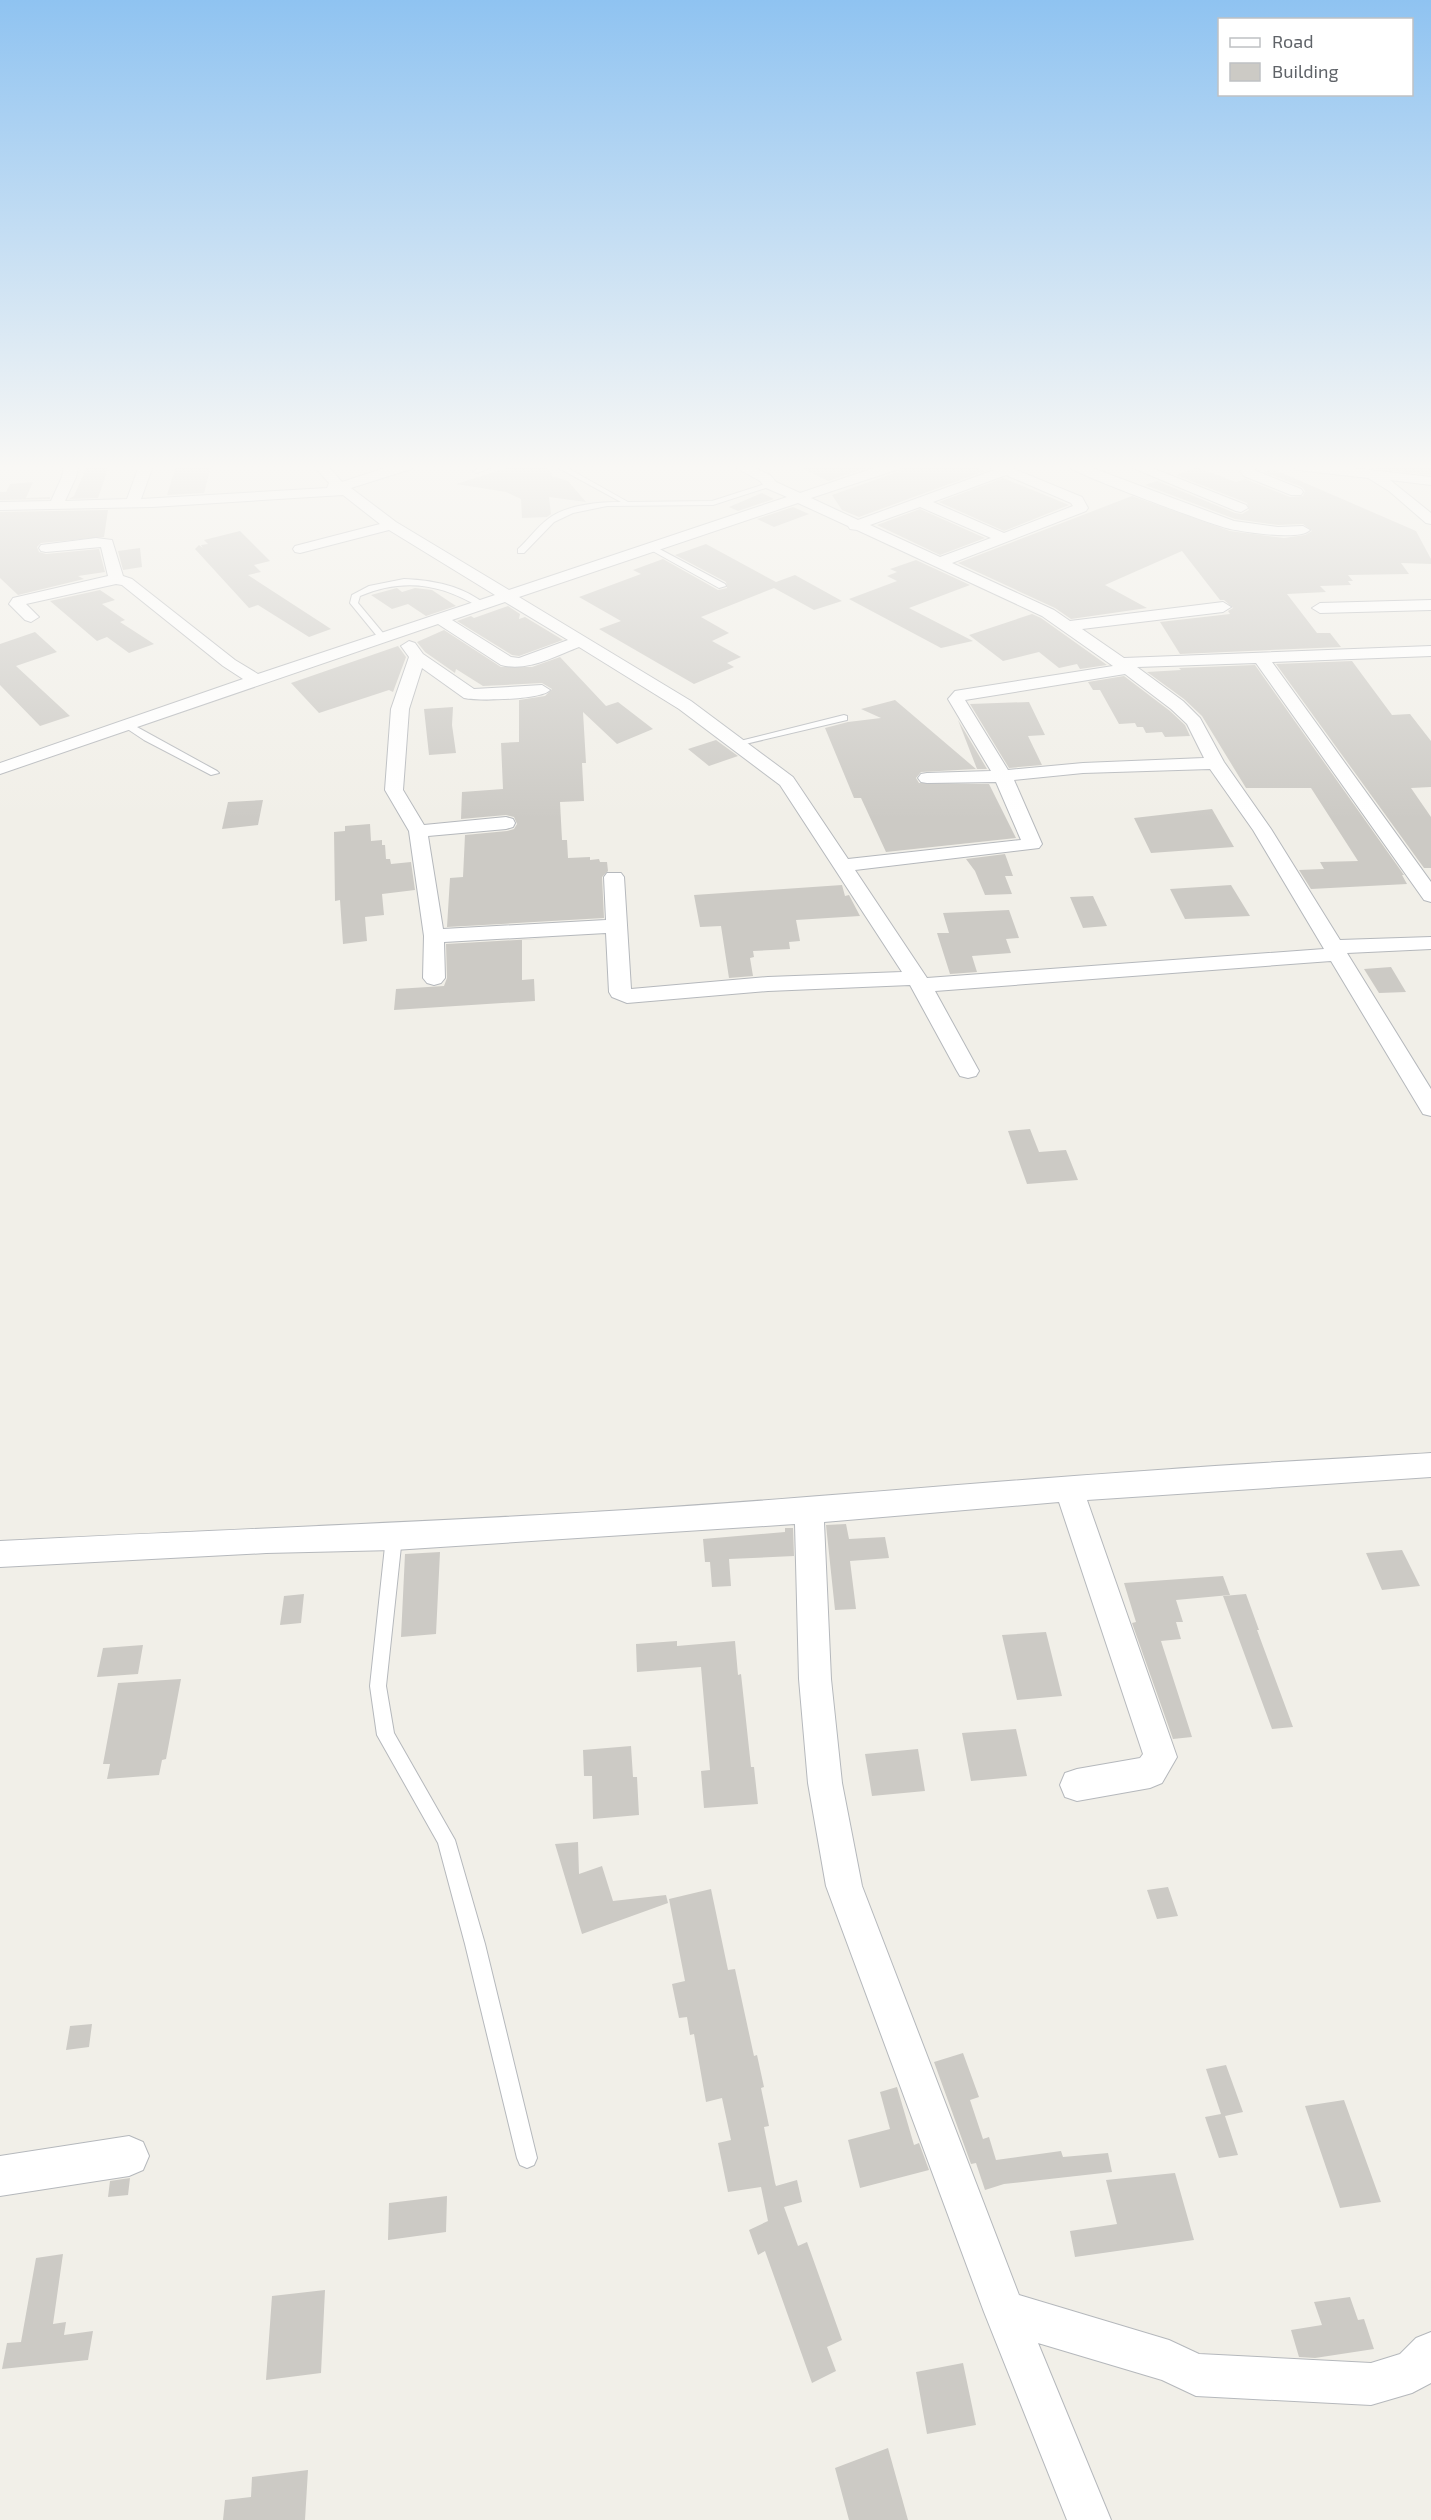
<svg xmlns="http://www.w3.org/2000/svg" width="1431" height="2520" viewBox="0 0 1431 2520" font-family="'Exo 2',sans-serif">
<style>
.building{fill:#cccac5}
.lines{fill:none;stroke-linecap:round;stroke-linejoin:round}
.lane-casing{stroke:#b5b8bc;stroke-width:2}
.street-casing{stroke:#b5b8bc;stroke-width:2}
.lane{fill:#fff;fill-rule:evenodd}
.street{fill:#fff;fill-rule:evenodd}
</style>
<rect width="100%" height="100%" fill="#f1efe8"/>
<path class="building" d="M87,466H109L98,498L69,499L74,496Z
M176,466H211L204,493L167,495Z
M513,466H542L551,471L552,476L568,481L586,502L549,497L551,514L547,517L522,518L521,499L506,492L456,484Z
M797,466H872L828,481Z
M903,466H974L985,471L859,517L842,510L832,495L900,471Z
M1360,466H1431V475L1361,467Z
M1197,467L1236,482L1245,479L1290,497L1303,496L1305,491L1302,487L1264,472L1273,469L1416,531L1431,559V564L1401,563L1409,574L1348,575L1353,581H1348L1351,585L1320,586L1326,592L1287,594L1317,633H1330L1341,647L1180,654L1160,622L1230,614L1228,611L1233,608L1224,600H1220L1182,551L1105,585L1147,608L1071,619L1055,608L958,563L1132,496L1230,531L1284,538L1305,535L1312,531L1303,524L1278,525L1235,519L1145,485L1157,481L1235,513L1242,514L1249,510L1247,503L1176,475Z
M1003,478L1069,505L1004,531L939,502Z
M33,482L26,498L50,497V499L0,500V492H6L10,484Z
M762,493L774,499L738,511L729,507Z
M793,507L809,514L774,527L757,519Z
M920,509L985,538L940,555L877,525Z
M108,510L104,537L41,543L37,547L39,552L46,554L99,549L105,572L78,576L84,579L18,595L0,578V512Z
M240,531L270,561L254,565L261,572L248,575L331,629L309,637L258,605L249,608L195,549L199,545L203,548L201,545L208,544L204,540Z
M706,544L776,582L795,575L842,601L814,610L774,588L701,617L729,633L712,641L741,657L727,663L734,667L694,684L599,629L621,621L579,597L641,574L633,570L663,559L718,590L727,588L726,582L675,555Z
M140,548L142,567L123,570L118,551Z
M916,560L970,585L909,608L973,641L941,648L849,599L897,581L887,576L897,572L890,569Z
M397,588L402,592L415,588L432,590L456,606L426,616L408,604L392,609L371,595Z
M100,590L115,600L102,604L125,620L120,622L154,644L129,653L107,637L97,641L50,601Z
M508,606L520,614L519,619L525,617L563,640L519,656L512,655L457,621L471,616L474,618Z
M1032,614L1041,618L1107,665L1080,669L1077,664L1059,668L1039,652L1003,661L969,635Z
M444,630L501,667H532L560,657L606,706L618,702L653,729L617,744L583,712L586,763H582L584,801L560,802L562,840H567L568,858L590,857V860L599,859L600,862H607L608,871L602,877L604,918L447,927L450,878L463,877L465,835L507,831L514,829L517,824L514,817L506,815L461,819L462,792L503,789L501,743L519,742V700L545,696L552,689L542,683L483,686L456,669L455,673L425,652L417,642Z
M35,632L57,652L16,666L70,716L40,726L0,685V644Z
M398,646L406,657L393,692L389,690L319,713L291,683Z
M1352,661L1392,715L1410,714L1431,741V787L1411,788L1431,817V868H1424L1276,664Z
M1255,665L1404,875H1402L1407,884L1311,889L1299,870L1324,869L1320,862L1358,861L1311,788H1246L1202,716L1184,699L1147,672L1181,670L1179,668Z
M1124,676L1170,711L1185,725L1190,736L1165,737L1162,732L1146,733L1143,727H1137L1135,723L1119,724L1100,690H1093L1088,682Z
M895,700L976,769L921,772L916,778L919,783L989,784L1016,838L886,852L861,798H854L825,728L848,722L881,718L861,709Z
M1029,702L1045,735L1028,736L1042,765L1009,768L970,704Z
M453,707L452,725L456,753L429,755L424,709Z
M958,720L987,769H977Z
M716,740L738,756L709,766L688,749Z
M263,800L258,825L222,829L228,802Z
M1212,809L1234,847L1151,853L1134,818Z
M370,824L371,841L382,840V845H385L386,859H390L391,864L411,862L415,890L382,894L384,915L365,917L367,941L343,944L340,900L335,901L334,832L345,831V826Z
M1005,854L1013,876H1005L1012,894L985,895L975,871L966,859Z
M842,885L845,896L849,895L860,916L796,920L800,941L789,942L790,949L753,951L754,957L750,958L753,976L729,978L721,926L700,927L694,895Z
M1231,885L1250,916L1185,919L1170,889Z
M1093,896L1107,926L1083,928L1070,897Z
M1009,910L1019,938L1006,939L1011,953L972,956L977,972L950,974L937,933H949L943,913Z
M551,938L522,940V980L534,979L535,1001L394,1010L396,989L444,986L447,978L446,944Z
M1391,967L1406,992L1379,993L1364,969Z
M1030,1129L1039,1152L1066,1150L1078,1180L1027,1184L1008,1131Z
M846,1524L849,1539L885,1537L889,1558L850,1561L856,1609L835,1610L826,1525Z
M785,1528H793L794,1556L729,1559L731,1586L712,1587L710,1562H705L703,1539L785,1532Z
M1402,1550L1420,1586L1382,1590L1366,1553Z
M440,1552L436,1634L401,1637L405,1554Z
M1223,1576L1230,1595L1176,1600L1183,1622H1176L1181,1639L1161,1641L1192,1737L1173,1739L1132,1623L1136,1622L1124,1583Z
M304,1594L301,1623L280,1625L284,1596Z
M1246,1594L1259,1630H1257L1293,1727L1272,1729L1223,1596Z
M1046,1632L1062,1696L1017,1700L1002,1635Z
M677,1641V1646L735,1641L738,1675L741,1674L751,1767H754L758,1804L704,1808L701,1771L710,1770L701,1667L637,1672L636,1644Z
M143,1645L138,1674L97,1677L103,1648Z
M181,1679L166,1759L162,1760L159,1775L107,1779L110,1764H103L118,1683Z
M1016,1729L1027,1776L971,1781L962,1733Z
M631,1746L633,1777H637L639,1815L593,1819L592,1776H584L583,1750Z
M918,1749L925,1791L872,1796L865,1754Z
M578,1842L579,1874L602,1866L613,1901L666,1895L668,1903L582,1934L555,1844Z
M1168,1887L1178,1916L1157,1919L1147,1890Z
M711,1889L728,1970L735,1969L754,2056L757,2055L764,2087L761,2088L769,2126L764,2127L775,2183L776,2186L797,2180L802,2202L784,2207L798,2246L807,2242L842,2340L827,2347L836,2371L812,2383L765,2251L758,2255L749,2230L768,2221L761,2187L728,2192L718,2143L731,2140L722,2098L706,2102L694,2034L690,2035L687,2017L679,2018L672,1984L685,1981L669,1899Z
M92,2024L89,2047L66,2050L70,2026Z
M963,2053L979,2097L970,2100L983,2139L989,2137L996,2160L1061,2151L1063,2157L1108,2153L1112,2172L1004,2184L985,2190L976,2163L971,2164L934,2062Z
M1226,2065L1243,2112L1225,2116L1238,2155L1219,2158L1205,2117L1221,2114L1206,2069Z
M897,2087L914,2145L919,2143L929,2170L860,2188L848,2140L890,2129L880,2092Z
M1344,2100L1381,2202L1340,2208L1305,2106Z
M1175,2173L1194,2240L1075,2257L1070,2231L1117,2224L1106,2180Z
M130,2178L128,2195L108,2197L110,2181Z
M447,2196L446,2232L388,2240L389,2203Z
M63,2254L53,2324L66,2322L64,2335L93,2331L88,2360L2,2369L7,2343L21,2342L36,2258Z
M325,2290L321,2373L266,2380L272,2296Z
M1350,2297L1358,2320L1364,2319L1374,2349L1315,2358L1299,2357L1291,2330L1322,2325L1314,2302Z
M963,2363L976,2425L927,2434L916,2372Z
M888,2448L908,2520H849L835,2468Z
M308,2470L305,2520H223L225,2500L251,2497L252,2477Z"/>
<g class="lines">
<defs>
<path id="lane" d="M484,466H495L477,473L473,471Z
M555,466H564L628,502L712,501L768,483L775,485L713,505L607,506L573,513L554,522L524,553H518V549C528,540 537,527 548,519C566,505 598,502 621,502Z
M652,545L725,584L726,586L719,588L649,549L648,547Z
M404,579C432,580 464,586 486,605L479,607C440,583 402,578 360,596L358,603L388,639L381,641L350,603L352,595L369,586Z
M844,715L847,716V720L737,746L732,743Z
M126,721L217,771L219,773L211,775L144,740L123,726L121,724Z
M394,1530L400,1532L402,1537L386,1686L394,1733L455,1840L485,1944L537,2158L534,2165L527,2168L520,2165L517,2158L465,1944L438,1843L377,1735L370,1686L386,1537L388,1532Z"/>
<path id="street" d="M64,466H78L76,477L65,501L127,499L139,466H153L141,499L327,488L329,483L314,466H328L342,482L391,466H413L411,469L351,488L396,522L509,590L787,497L766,488L760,481L733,466H751L770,475L776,482L800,493L880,466H901L899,469L811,498L858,520L994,470L988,466H1007L1082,497L1088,508L1086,511L952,563L1054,610L1070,621L1223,602L1231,607L1223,612L1082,629L1124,658L1431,646V656L1272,662L1431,882V902L1424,900L1256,663L1137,667L1183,701L1200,718L1224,762L1271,829L1340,940L1431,937V949L1347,953L1431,1089V1116L1423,1114L1331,961L935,991L979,1071L976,1076L968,1078L960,1076L957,1071L910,985L768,991L627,1003L612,997L609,992L606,933L444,942L445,978L441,983L434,985L427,983L423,978L424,936L409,831L385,790L391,709L409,657L401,646L409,641L415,643L423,654L474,689L542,685L550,690C542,700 478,701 464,698L422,668L409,709L403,790L424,825L506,817L513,819L515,823L513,827L506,829L428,836L443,929L606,920L604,877L607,873H621L624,877L631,989L768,977L902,972L780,785L679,709L579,647C555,656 528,672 501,665L438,624L0,774V763L243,679L223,666L122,585L116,584L26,604L39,617L31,622L25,620L9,604L13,598L108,576L101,547L46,552L41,551L39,548L41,545L96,538L112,540L123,576L132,579L235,660L258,674L495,595L389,530L300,553L295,552L293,549L295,546L380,524L343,495L152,507L0,510V502L51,501L62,477ZM1006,475L1071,503L1073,506L1004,533L933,502ZM798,503L848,526L850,529L857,530L1042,616L1113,666L961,690L955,691L948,699L991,771L927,773L921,774L918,778L921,782L927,783L996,782L1021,840L848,859L793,777L691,701L519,597ZM920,507L991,538L940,557L870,525ZM505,602L568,640L519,658L511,657L452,620ZM1125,674L1171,709L1187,724L1204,758L1083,763L1008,770L965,700ZM1210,769L1253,830L1324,949L927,978L855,870L1039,848L1042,844L1014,780L1083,773Z
M1067,466H1087L1234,521L1278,527L1303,526L1310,530C1300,541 1245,532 1230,529C1212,525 1075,474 1067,466Z
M1128,466H1147L1246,505L1248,508L1241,512L1236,511Z
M1244,466H1258L1254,470L1301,489L1303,492L1301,495H1291L1244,476L1240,471Z
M1291,466H1335L1431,477V485L1390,480L1431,513V524L1426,523L1389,491L1368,478L1298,470Z
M1431,600V610L1320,613L1312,608L1320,603Z
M1431,1453V1477L1087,1500L1177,1757L1162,1783L1150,1788L1077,1801L1065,1797L1060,1785L1065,1773L1077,1769L1140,1758L1143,1754L1059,1502L824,1522L831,1679L842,1783L862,1886L1019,2295L1169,2340L1199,2354L1371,2363L1400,2354L1416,2338L1431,2332V2383L1412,2393L1371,2405L1196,2396L1162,2380L1038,2343L1111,2520H1067L984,2312L826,1886L808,1783L799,1679L795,1524L394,1550L266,1553L0,1567V1541C209,1530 418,1523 626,1510C804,1499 981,1482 1158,1470C1249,1463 1340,1459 1431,1453Z
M129,2136L143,2142L149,2156L143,2170L129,2176L0,2196V2156Z"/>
</defs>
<use href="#lane" class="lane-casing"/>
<use href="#street" class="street-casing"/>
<use href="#lane" class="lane"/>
<use href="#street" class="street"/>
</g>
<linearGradient id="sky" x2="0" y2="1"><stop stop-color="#8fc3f1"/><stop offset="0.57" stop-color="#f9f8f5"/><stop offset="1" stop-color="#f9f8f5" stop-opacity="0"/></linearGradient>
<rect width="1431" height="819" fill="url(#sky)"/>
<rect x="1218" y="18" width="195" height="78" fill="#ffffff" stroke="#bfc1c3" stroke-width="1.5"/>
<rect x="1230" y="38" width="30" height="9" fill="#ffffff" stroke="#bfc1c3" stroke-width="1.5"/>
<text x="1272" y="48" font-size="18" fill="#5f6368">Road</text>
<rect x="1230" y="63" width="30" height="18" fill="#cccac5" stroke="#bfc1c3" stroke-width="1.5"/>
<text x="1272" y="78" font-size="18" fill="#5f6368">Building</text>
</svg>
